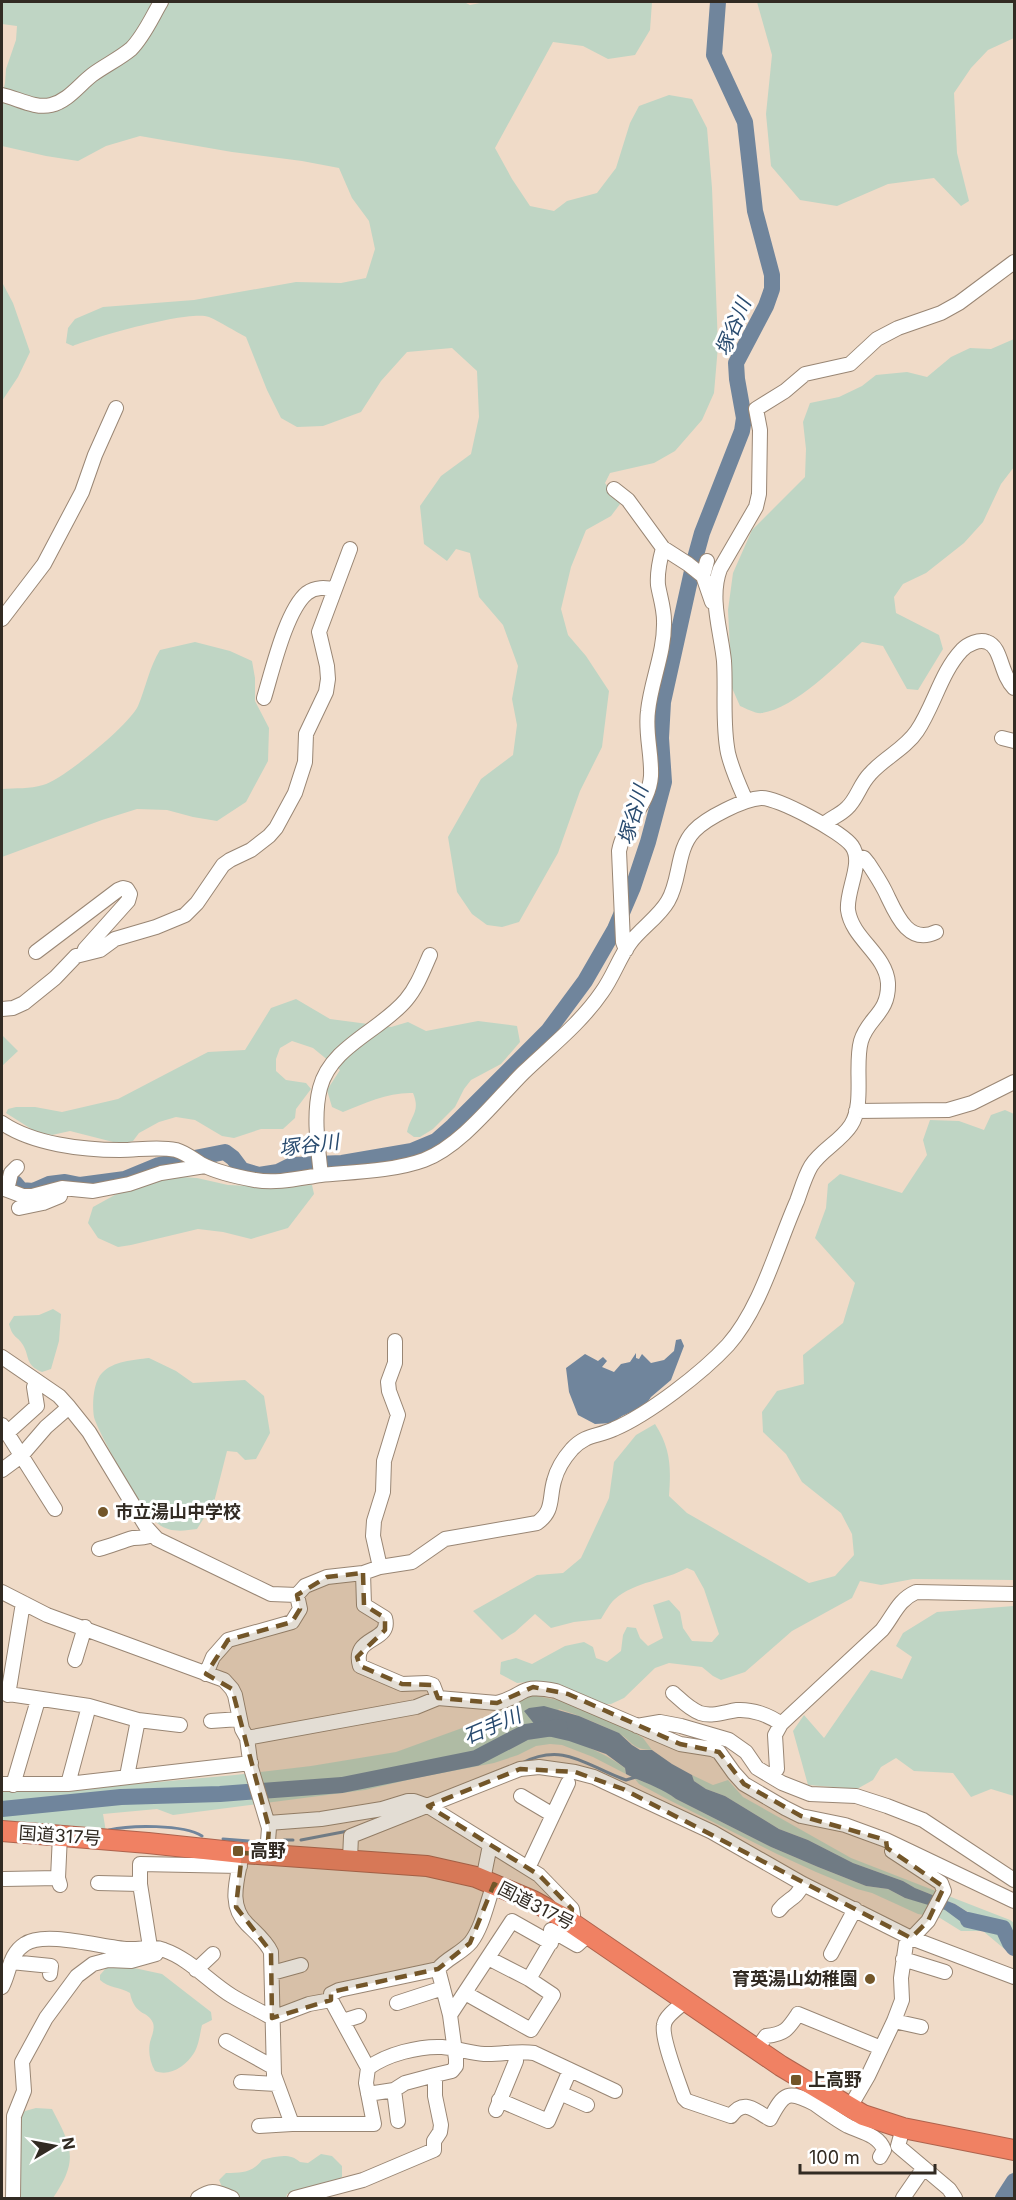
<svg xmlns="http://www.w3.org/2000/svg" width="1016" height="2200" viewBox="0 0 1016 2200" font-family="Inter,'Noto Sans JP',sans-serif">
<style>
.green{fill:#bfd5c4}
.water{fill:#70859c}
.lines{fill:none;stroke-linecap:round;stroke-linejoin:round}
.stream{stroke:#70859c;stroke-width:3}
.river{stroke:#70859c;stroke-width:16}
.minor-casing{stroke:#998674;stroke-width:16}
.highway-casing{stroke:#ae634d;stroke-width:22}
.minor{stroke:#fff;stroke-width:14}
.highway{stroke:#f08163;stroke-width:20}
.marked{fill:#735629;fill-opacity:0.2;stroke:#735629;stroke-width:4.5;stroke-dasharray:12 8;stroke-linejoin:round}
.poi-dot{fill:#735629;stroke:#fff;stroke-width:2}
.labels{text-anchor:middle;stroke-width:6;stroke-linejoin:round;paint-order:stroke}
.poi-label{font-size:18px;font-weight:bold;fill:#322b23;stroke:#fff;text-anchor:start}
.street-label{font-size:18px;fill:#322b23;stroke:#fff}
.water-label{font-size:20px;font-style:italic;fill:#294b6f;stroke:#fff}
</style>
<rect width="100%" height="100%" fill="#f0dbc8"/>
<path class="green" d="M2,2H464L470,5L485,2H652L650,30L635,55L608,59L583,46L553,42L495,148L512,179L530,206L554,211L567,201L597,193L616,168L630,123L639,106L669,95L692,99L707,128L712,188L718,346L714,393L702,420L675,451L654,463L610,473L605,483L620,504L611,516L586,530L571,567L561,609L568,635L586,656L609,691L602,747L580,791L558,853L519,922L502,927L487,925L472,914L457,892L448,837L481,779L513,755L517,725L512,699L518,666L503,625L479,597L470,553L456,549L447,561L424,544L420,506L441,476L471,454L479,417L477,371L452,348L407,352L381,381L361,412L323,426L297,427L281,418L267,390L246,337C234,331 221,322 209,317C188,310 96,337 73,346L66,343L68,328L75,319L103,307L194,300L296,282L341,283L366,278L375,249L369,221L352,198L339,168L302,161L232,152L140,136L106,146L78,161L46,156L2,146V97L5,83L6,69L16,40L17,26L2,24Z
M757,2H1014V38L988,50L971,68L954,93L957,153L969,201L961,206L934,178L888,184L837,206L800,200L771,166L766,114L772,55Z
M2,284H3L13,303L30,352L18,377L2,401Z
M1014,339V467L1001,484L983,522L964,543L926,573L903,584L894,597L896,613L939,635L943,649L918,690L907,689L883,646L862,642C838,664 795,708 762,713C756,714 747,709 740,706L732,688L728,610L733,573L752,530L805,477L806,449L803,422L810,403L839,397L862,386L876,375L907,372L927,377L951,357L970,348L991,349Z
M195,642L230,651L252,661L255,678V701L269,728L268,761L246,802L217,821L193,817L167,810L137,809L102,820L2,857V789C15,788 30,789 43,785C63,780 129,725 138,706C146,687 149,668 160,650Z
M296,999L330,1019L391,1027L408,1022L426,1031L478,1021L517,1026L520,1042L501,1064L471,1080L464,1089L455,1107L433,1129L420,1137H414L407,1132C410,1116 421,1112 413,1093C389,1092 365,1103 343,1112L332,1107L327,1090L340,1070L313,1048L292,1041L280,1048L276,1059V1071L286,1080L306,1083L311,1089L296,1109L295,1118L283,1129H261L234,1138L222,1136L195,1120L176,1117L159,1122L139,1133L133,1141L121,1144L70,1131L52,1135L36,1132L6,1113L8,1109L16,1107H35L62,1112L118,1099L208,1052L245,1050L271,1008Z
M2,1035L18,1051L2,1066Z
M1005,1110L1014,1114V1580L913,1579L881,1585L860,1581L852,1598L792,1631L745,1672L721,1680L713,1676L702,1667L669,1663L655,1668L624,1698L611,1704H595L566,1688L539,1681L517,1683L500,1674L501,1662L516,1658L532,1664L565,1646L584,1642L593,1647L596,1658L607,1662L621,1651L623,1635L627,1627L636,1628L640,1638L648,1646L663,1638L653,1605L669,1600L680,1612L683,1628L692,1641L712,1642L719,1634L704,1589L694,1571L687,1568C664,1581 636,1581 615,1599C609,1604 605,1613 601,1619L574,1622L551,1628L535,1614L515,1632L502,1640L473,1611L537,1575L563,1573L581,1558L609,1498L614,1462L636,1435L655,1424C671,1449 671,1468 669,1496L687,1513L809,1583L835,1576L854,1555L852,1534L841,1513L802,1482L786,1454L763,1432L762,1412L777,1391L804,1384L803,1355L843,1323L855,1283L815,1238L826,1208L828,1184L840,1174L902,1193L927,1155L923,1140L930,1120L959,1121L984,1130L991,1115Z
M168,1176L197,1178L228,1185L271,1187L312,1185L314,1194L288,1228L251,1239L223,1232L198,1229L131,1245L118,1247L98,1238L88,1223L93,1207L122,1191Z
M53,1309L61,1314L59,1341L51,1369L42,1372C25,1365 30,1357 23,1345C17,1335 13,1339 9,1324L14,1316L39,1315Z
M149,1358L176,1371L193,1383L245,1380L264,1396L270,1433L256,1459L245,1460L237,1452L227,1451L214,1502L197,1529C183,1531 169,1533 157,1523C144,1513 98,1433 94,1417C92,1405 93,1382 102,1373C113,1361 134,1360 149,1358Z
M1014,1606V1796L991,1789L971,1797L953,1773L914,1771L896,1758L881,1767L873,1780L857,1789L808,1785L793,1731L804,1715L824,1738L871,1670L902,1679L912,1657L896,1646L903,1633L937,1612Z
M532,1695L567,1702L635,1733L643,1738L652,1750C629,1749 633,1740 616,1732C597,1723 578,1715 559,1709L542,1735C572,1738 601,1751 625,1768L626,1774L593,1757L562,1745L550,1744L536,1746L518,1755L494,1763L416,1778L365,1790L173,1815L157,1809L103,1814L106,1832L2,1823V1792H48L235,1775L311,1766L396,1752L476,1723Z
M692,1775L713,1785L728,1780L743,1797L851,1858L1010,1920L1014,1923V1957L983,1931H961L940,1918L918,1914L872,1893L857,1889L816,1872L777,1854L669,1800L639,1784L634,1778L664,1790L676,1799L771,1847L818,1867L866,1886L888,1889L905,1898L931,1904L987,1924L955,1904L915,1888L903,1881L853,1863L808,1840L779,1829L725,1796L706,1789L694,1781Z
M125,1966L162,1974L211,2012L212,2020L202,2025C200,2033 199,2045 194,2053C186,2066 170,2077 155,2071C150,2062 148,2052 150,2042C152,2035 155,2029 153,2023C148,2010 135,2017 130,1993C120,1987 108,1988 100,1980V1975L107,1967Z
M36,2108L52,2109C72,2147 79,2160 53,2198H18L20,2117L25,2111Z
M321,2154L332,2156L342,2166V2177L330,2184L287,2194L286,2198H227L219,2180L226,2173C242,2173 252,2173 262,2160C275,2157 289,2152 300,2162L308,2163Z
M1014,2171V2198H994L1008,2178Z"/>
<path class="water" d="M681,1339L684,1346L671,1380L651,1397L645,1406L622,1416L612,1423L595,1424L578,1415L569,1392L566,1368L585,1354L598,1361L603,1357L607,1361L602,1367L614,1372L621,1364L630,1362L636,1353V1358L639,1359L642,1354L651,1363L664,1360L674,1351L676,1340Z
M544,1706L579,1716L619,1733L632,1745L640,1750H652L672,1764L692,1775L694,1781L706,1789L725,1796L779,1829L808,1840L853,1863L903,1881L915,1888L955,1904L988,1925L968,1927L945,1910L905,1898L888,1889L866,1886L818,1867L771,1847L676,1799C661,1787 643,1783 626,1774L625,1768L606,1754L569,1741L543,1735L524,1711L529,1708Z"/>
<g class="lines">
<path class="stream" d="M522,1763C565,1741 587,1767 626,1780L636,1777
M109,1830C130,1825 183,1824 202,1836
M223,1839L249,1841
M284,1840H293
M301,1840L348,1831"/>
<path class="river" d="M2,1178L15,1183L21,1190L33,1191L49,1184L65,1182L80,1185L125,1179L159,1165L225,1152L233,1158L242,1170L259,1175L278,1172L292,1165L342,1163L412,1151L436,1141L453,1126L548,1031L585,981L615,929L633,887L648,842L664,782L661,738L663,702L694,562L702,533L742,431L744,418L737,379L736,363L766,306L772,289V275L755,211L745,122L714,55L718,2
M2,1809L121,1797L220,1794L342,1785L476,1758L526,1732L560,1727
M968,1920L1003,1928L1010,1943L1014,1948
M1003,2198L1014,2181"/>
<defs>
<path id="minor" d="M2,95C17,98 35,109 51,105C68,101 79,85 92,75C104,66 119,59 131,49C144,36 152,17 161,2
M614,489L628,500L663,548C660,559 657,573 658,585C660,597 664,608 664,621C665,652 651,681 648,711C645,733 652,754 651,776C649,805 624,823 619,851L623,942L626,950
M663,548L688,564L703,576L712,602
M703,576L707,561
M2,619L44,564L82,492L95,455L116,408
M264,698C272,672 286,610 307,593C315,587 326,587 334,590
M1002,738L1014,741
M746,801C739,785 732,770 728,753C722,723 726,691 724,661C721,631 709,598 720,569L756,507L759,494L760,430L756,409L785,391L805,374L850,364L877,339L898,328L941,313L959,303L1014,262
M824,824C831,818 840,815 847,808C857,799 860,784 870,774C884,758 905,749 917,731C934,706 941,672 962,650C968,644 979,639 987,642C1002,647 1000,674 1014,688
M856,856L864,858L868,863C874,872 880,881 885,891C895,911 907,946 936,932
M36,952L118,890L123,888L127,889L130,894L128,901L85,949L83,954
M2,1009L13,1008L24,1003L55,978L76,956L100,950L115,939L156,927L185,915L197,903L223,865L230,860L251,850L269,836L276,828L295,793L305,762L306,734L326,692L328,679L327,666L319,632L350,549
M856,1111L948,1110L972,1103L1014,1082
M2,1123C33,1144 82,1150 120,1150C138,1150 158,1146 176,1150C186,1153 193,1159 201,1164C216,1172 238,1177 255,1180C277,1184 300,1178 321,1175C353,1172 394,1171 424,1160C461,1146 495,1101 523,1073C549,1048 581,1023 602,992C613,977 619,958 630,943C641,928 659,917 668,901C681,879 676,850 694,831C706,818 744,799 761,798C777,797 842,832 852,846C864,863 846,890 848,910C852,939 886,954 888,983C889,1014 868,1017 861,1041C854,1066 865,1103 851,1125C841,1141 821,1150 811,1166C805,1176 801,1190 797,1201C777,1246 761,1308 728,1345C702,1373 649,1414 614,1429C597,1437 586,1434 572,1449C564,1458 557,1469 554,1481C549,1499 554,1511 537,1523L445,1539L412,1562L380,1567L363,1573L327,1577L305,1586L297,1595L271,1594L157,1539L147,1528L89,1432L69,1407L59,1396L2,1357
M321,1175C318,1148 313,1115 320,1088C331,1046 380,1031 406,1000C417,987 423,971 430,955
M2,1188L23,1196H32L62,1188L93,1191L129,1184L161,1173L205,1166
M7,1190L11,1173L17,1167
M19,1208L43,1203L60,1196
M2,1425L55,1509
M7,1433L37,1406L34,1387L36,1382
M2,1470L21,1456L46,1427L69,1407
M99,1549C111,1546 122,1541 133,1538C140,1537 146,1539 152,1534
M380,1567L373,1536L374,1521L383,1492L384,1461L398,1415L389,1391L388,1382L395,1363V1341
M363,1573L364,1605L385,1618C392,1643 351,1635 360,1666L402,1684L427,1683L433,1685L438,1698
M2,1592L47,1615L224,1680L232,1689L235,1695L242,1729L247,1738L251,1768L269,1828L267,1854
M75,1660L85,1627
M206,1674L213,1657L228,1640L292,1622L300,1609L297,1595
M2,1693L89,1706L138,1720L180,1725
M673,1693C681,1700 689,1709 700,1713C712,1717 724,1712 737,1710C752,1709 769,1715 781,1724
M8,1695L23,1603
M211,1721L240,1719
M637,1726L660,1722L681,1726L729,1740L746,1752L757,1768L782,1783L810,1794L856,1796L887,1806L923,1820L1014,1880
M247,1738L416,1707L438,1698L497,1703C527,1695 519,1683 556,1691L680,1744L712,1749L719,1752L734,1773L744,1784L785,1808L801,1816L845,1825L886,1840L1014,1901
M127,1776L138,1720
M771,1776L777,1769L775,1735L781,1724L882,1630C894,1615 898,1600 916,1592L1014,1594
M2,1784H68L251,1763
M68,1784L89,1706
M13,1785L38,1700
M521,1796L553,1815
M268,1823L321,1819L382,1809L408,1801H414L428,1806L539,1875L572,1909L573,1915L570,1922
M60,1835L58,1878L60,1885
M242,1853C238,1878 227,1904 247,1924C256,1933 266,1941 271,1952L274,2075L292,2124H374L366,2083L368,2068L331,2000
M350,1859L351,1836L520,1769L539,1767L575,1772L594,1777L712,1832L803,1884L911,1938L1014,1977
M528,1868L568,1783
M4,1879L58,1878
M483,1880L490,1845
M98,1883L140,1884
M779,1910C789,1897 795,1901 803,1884
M551,1930L577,1945L588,1935
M150,1947L140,1884V1864L240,1866
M831,1954L855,1909
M903,1959L945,1972
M11,1962L51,1966L50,1974
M196,1970L213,1954
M272,1973L301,1965
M529,1979L556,1933
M2,1987C10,1972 9,1954 25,1944C45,1930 104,1948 128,1949C141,1950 152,1945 164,1950C190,1959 209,1982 232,1996C245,2004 259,2010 272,2018L309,2004L331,2000V1994L339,1990L438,1969C447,1958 462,1953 471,1942C483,1926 487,1902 494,1884
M465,1993L531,2030L553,1995L529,1979L488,1958
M686,2001C679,2007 665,2016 664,2025C661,2038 679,2083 684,2098L687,2101L731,2116C744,2098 754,2110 770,2119C784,2092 788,2090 815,2104L823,2091
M397,2003L443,1988
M450,2015L512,1921L551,1943
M343,2021L359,2016
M894,2021L921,2027
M226,2041L273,2067
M757,2049L766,2036C785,2034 788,2029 798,2014L881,2048
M368,2068C387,2054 419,2046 442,2047C456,2048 470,2053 484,2054C501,2055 517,2050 534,2053L615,2091
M241,2082L277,2084
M394,2090L398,2121
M560,2093L587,2105
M368,2094L394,2090L405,2083L435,2075
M499,2100L548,2121L570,2070
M815,2104C826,2112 837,2120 848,2126C861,2132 879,2135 884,2150L880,2157
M850,2107L868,2076L894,2021L902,2000L901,1978L906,1944L928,1921L944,1891L941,1883L892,1851
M496,2110L516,2061L514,2053
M259,2126L292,2124
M903,2128L898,2146L949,2189L955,2198
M13,2198L14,2116L24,2091L22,2062L46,2018L77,1976L93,1964L108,1960L131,1961L156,1954
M198,2198C213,2188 216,2192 232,2198
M295,2198L363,2180L434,2150V2141L440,2132L441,2125L435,2096V2075L452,2071L456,2066V2059L450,2015L438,1969
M903,2198L923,2169"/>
<path id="highway" d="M2,1831L148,1843L242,1853L427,1866L476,1877L533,1901L566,1919L781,2066L863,2115L903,2128L1014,2150"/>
</defs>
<use href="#minor" class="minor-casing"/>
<use href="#highway" class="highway-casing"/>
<use href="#minor" class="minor"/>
<use href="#highway" class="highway"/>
</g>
<path class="marked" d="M363,1573L364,1605L385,1618V1630L357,1657L360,1666L402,1684L433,1685L438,1698L497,1703L533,1687L568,1694L680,1744L719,1752L744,1784L801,1816L886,1840L887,1848L944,1887L928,1921L911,1938L623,1789L575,1772L520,1769L428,1806L539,1875L572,1909L570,1922L494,1884L470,1943L438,1969L331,1992V2000L272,2018L271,1952L236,1907L242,1853L267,1854L269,1828L232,1689L206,1674L228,1640L292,1622L300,1609L297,1595L327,1577Z"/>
<g class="poi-dot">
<circle cx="103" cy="1512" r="6"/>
<rect x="232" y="1845" width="12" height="12" rx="3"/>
<circle cx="870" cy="1979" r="6"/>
<rect x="790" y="2074" width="12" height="12" rx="3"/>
</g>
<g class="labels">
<g class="poi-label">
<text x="115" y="1518">市立湯山中学校</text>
<text x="250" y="1857">高野</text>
<text x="858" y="1985" text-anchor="end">育英湯山幼稚園</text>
<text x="808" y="2086">上高野</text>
</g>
<g class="street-label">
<text transform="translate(60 1836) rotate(4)" y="6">国道317号</text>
<text transform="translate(536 1906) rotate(27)" y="6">国道317号</text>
</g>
<g class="water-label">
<text transform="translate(733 327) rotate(-67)" y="7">塚谷川</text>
<text transform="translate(633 815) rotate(-74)" y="7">塚谷川</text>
<text transform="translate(309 1145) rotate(-7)" y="7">塚谷川</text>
<text transform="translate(492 1726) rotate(-23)" y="7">石手川</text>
</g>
</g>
<rect width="1016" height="2200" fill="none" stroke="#322b23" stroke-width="6"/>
<g transform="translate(54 2146) rotate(80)" stroke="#ffffff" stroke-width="4.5" paint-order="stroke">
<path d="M0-4.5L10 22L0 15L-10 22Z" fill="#322b23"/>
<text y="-9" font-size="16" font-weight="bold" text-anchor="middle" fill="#322b23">N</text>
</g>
<path d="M800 2164v9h135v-9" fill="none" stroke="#322b23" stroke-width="3"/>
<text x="809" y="2164" font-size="18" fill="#322b23" stroke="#ffffff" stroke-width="4.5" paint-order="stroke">100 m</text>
</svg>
